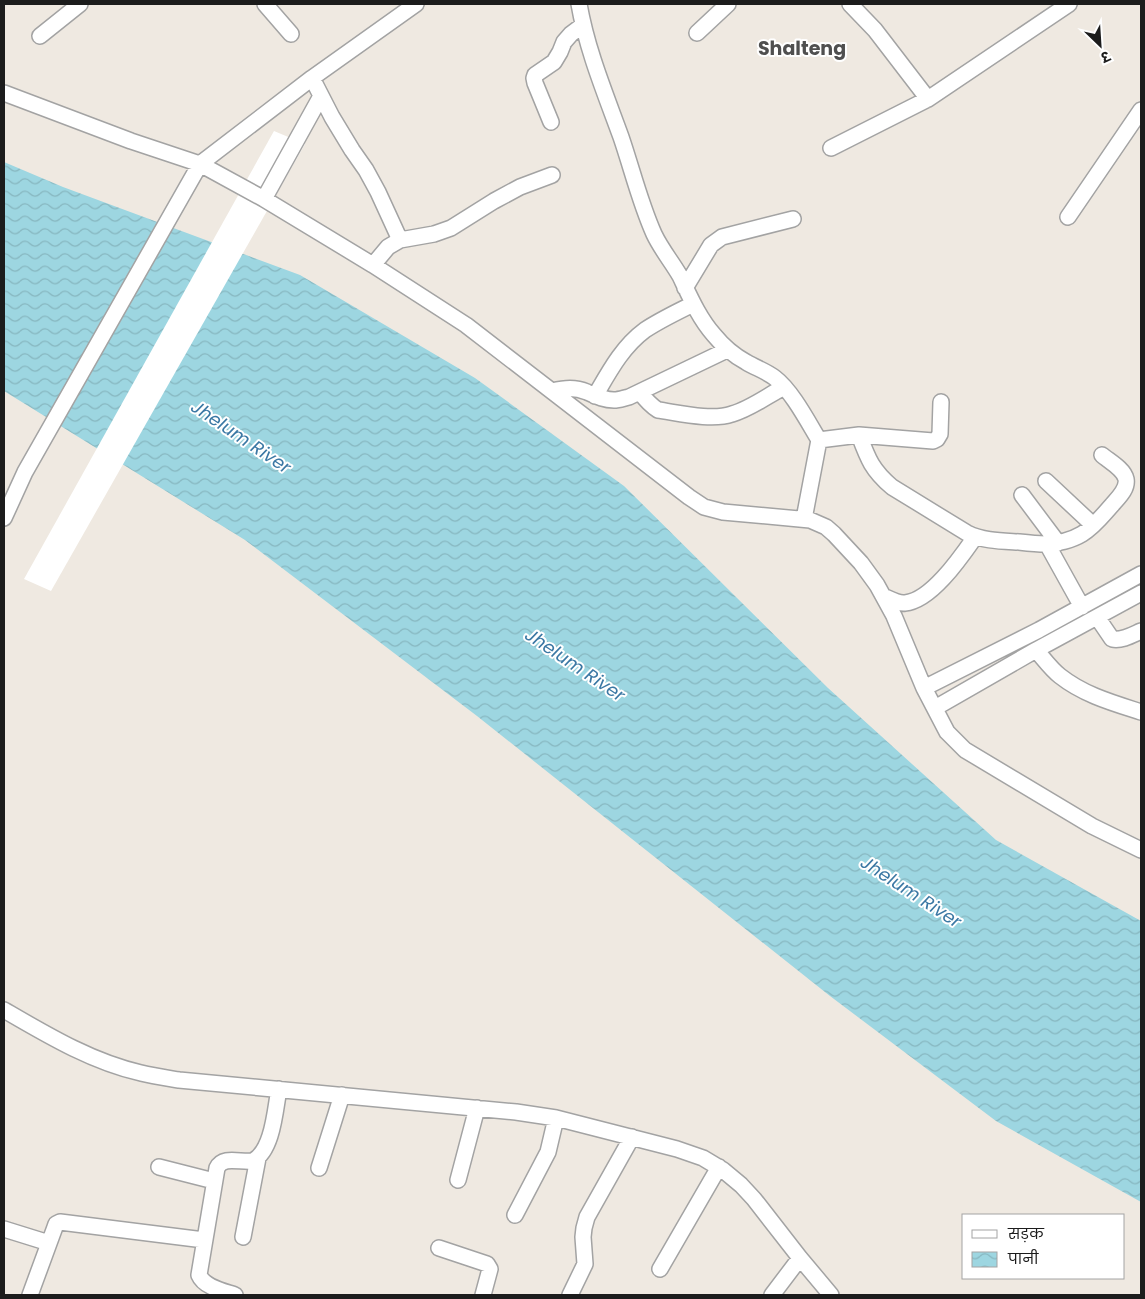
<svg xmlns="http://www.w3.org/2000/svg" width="1145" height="1299" viewBox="0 0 1145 1299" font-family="Poppins,'Noto Sans Devanagari',sans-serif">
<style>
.water{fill:url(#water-waves)}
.pier{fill:#fff}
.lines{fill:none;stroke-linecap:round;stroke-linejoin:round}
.minor-casing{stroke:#a3a3a3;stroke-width:18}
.minor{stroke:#fff;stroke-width:15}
.labels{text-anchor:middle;stroke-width:4;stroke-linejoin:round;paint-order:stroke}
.water-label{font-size:18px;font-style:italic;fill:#3b78a4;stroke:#fff}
.quarter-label{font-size:19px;font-weight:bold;fill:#4f4f4f;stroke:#fff}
</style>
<defs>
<pattern id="water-waves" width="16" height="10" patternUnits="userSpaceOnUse" patternTransform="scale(1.25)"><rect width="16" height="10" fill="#9dd6e1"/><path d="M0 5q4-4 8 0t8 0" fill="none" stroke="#87b7c0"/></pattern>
</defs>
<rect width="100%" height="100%" fill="#efe9e1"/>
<path class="water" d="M4,162L63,187L300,275L475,378L624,486L828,688L996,840L1141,921V1202L996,1121L830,996L477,716L245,540L4,391Z"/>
<path class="pier" d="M274,131L305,144L51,591L24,579Z"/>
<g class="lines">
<defs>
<path id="minor" d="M265,4L291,34
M579,4C587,50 605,93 621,137C632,169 640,203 654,234C661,249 672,262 680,276C690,297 699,318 714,335C723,346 733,355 746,362C756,368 766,371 775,378C792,391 808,422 819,440L804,519
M850,4L875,30L928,99
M697,33L728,4
M40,36L80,4
M312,78L332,117L352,150L366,170L378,192L400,240
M4,93L131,141L200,164L264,199L373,265L466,325L689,497L704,507L723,512L810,520L826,527L834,534L861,563L877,585L894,616L924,688L947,732L965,750L1092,826L1141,850
M551,122L535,83L534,78L535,75L554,62L560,52L564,42L571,34L583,25
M831,148L928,99L1069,4
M264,199L321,96
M1068,217L1141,110
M373,265L388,247L400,240L434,234L451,228L494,201L520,187L552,175
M685,288L711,245L722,237L793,219
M552,391C565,388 575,387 587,392C596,396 604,400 614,400C619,400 624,398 629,397L727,350
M640,392C645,399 650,405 658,410C679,413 712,421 732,414C750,409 767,396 784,387
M595,396C609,372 622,347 645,330C660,320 677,312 693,304
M859,435C868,459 872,470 892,487L967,533C983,541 1001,541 1019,542C1028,543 1037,544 1045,544C1057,544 1072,540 1082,534C1094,527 1103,515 1112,505C1118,498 1128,489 1126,479C1124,469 1109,461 1102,455
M819,440L859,435L933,441L937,439L940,434L941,402
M1046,481L1093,525
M1022,495L1058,543
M4,518L25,472L200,164L312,78L416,4
M1047,544L1082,607
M883,596C890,599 898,604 905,603C931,601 961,557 975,537
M1097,617L1112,639C1122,641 1132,635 1141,631
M1036,650C1044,659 1051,669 1060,676C1084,695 1113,703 1141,712
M924,688L1039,630L1141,574
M935,708L1036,650L1141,593
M4,1010C47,1035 92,1062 141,1073C153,1076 167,1078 179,1080L516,1112L556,1118L677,1149L703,1158L723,1170L741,1185L754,1199L800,1258L831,1295
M159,1167L214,1181
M319,1168L342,1095
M458,1180L477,1108
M515,1215L548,1152L556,1118
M4,1229L49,1243
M243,1237L258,1158
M439,1248L487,1264L490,1269L483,1295
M660,1269L719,1167
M30,1295L55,1227L56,1224L60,1222L204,1240
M235,1295C223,1291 204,1287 199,1275L217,1168C223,1155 241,1163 253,1161C273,1150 275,1110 279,1089
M570,1295L585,1264L583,1237L584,1228L587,1217L632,1137
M772,1295L800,1258"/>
</defs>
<use href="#minor" class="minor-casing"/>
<use href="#minor" class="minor"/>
</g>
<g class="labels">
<g class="water-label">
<text transform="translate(241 437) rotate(34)" y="6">Jhelum River</text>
<text transform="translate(575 665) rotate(34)" y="6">Jhelum River</text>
<text transform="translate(911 892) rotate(33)" y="6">Jhelum River</text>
</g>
<g class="quarter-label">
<text x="802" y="55">Shalteng</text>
</g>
</g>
<rect width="1145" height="1299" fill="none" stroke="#1c1c1c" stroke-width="10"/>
<rect x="962" y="1214" width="162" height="65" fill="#ffffff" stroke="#a4a4a4"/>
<rect x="972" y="1230" width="25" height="8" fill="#ffffff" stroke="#a4a4a4"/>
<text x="1008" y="1239" font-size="15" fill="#1c1c1c">सड़क</text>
<rect x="972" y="1252" width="25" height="15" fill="url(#water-waves)" stroke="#a4a4a4"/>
<text x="1008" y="1264" font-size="15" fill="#1c1c1c">पानी</text>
<g transform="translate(1100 45) rotate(155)" stroke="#ffffff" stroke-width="4" paint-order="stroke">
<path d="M0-4L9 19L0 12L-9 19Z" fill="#1c1c1c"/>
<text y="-8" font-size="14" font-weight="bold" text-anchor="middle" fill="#1c1c1c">उ</text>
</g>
</svg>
